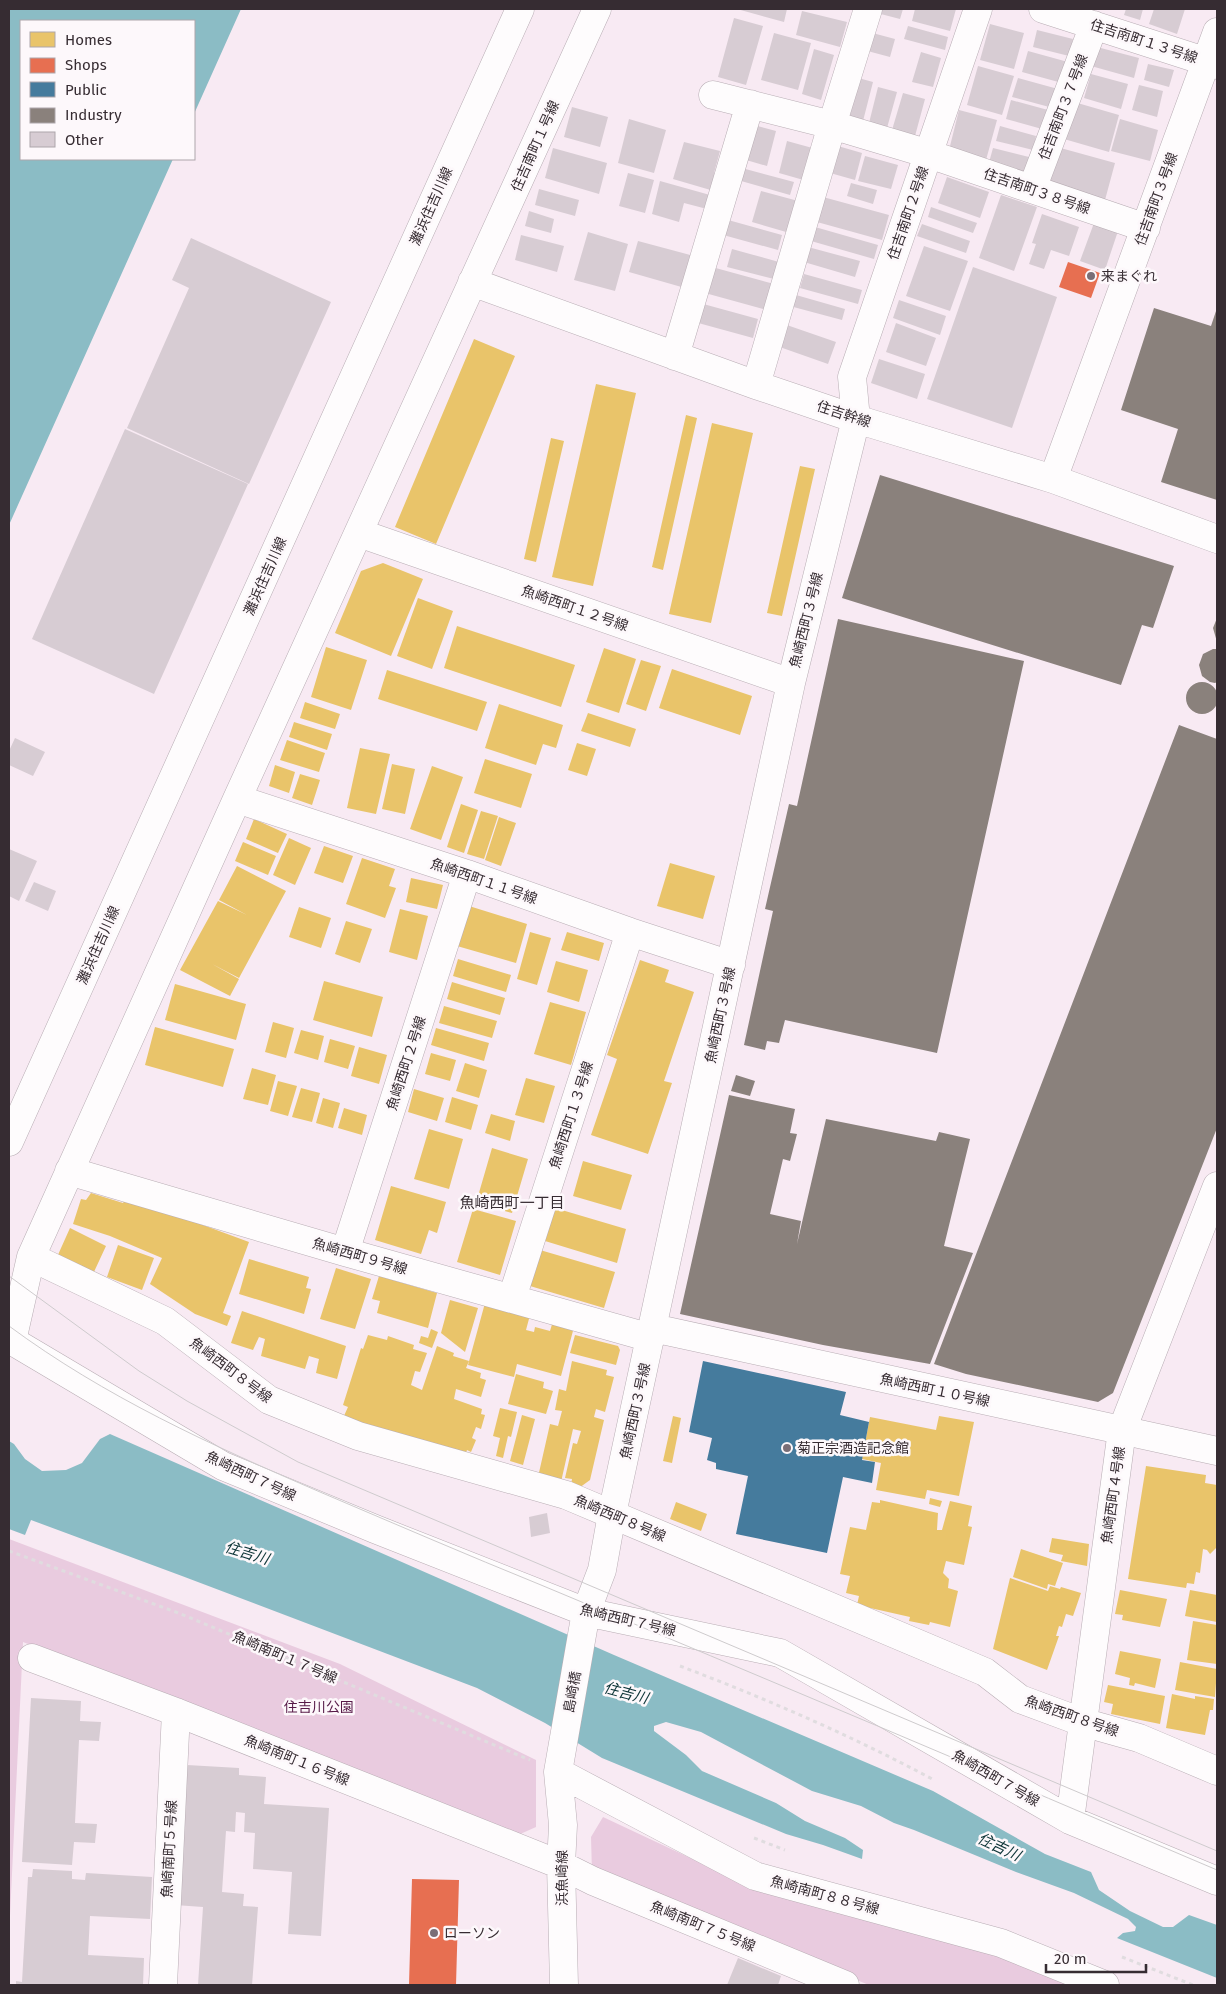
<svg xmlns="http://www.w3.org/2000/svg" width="1226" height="1994" viewBox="0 0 1226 1994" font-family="'Fira Sans','Noto Sans JP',sans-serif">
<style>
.green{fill:#e9cbdf}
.water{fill:#8bbcc5}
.homes{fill:#e9c46a}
.shops{fill:#e76f51}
.public{fill:#457b9d}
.industry{fill:#8a817c}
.building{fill:#d7ccd3}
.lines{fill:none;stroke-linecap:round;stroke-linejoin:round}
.minor-casing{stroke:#b8adb4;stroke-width:29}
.path{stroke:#e0dcdf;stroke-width:3;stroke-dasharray:4 4;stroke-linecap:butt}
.minor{stroke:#fefcfd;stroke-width:28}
.tram{stroke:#cecbcd;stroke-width:1}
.poi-dot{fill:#7a6e76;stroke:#fdf8fb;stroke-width:2}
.labels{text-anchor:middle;stroke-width:5;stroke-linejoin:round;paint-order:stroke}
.street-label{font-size:14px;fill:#362c32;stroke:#fdf8fb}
.poi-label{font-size:14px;fill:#362c32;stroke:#fdf8fb;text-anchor:start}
.park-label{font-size:14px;fill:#571a48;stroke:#fdf8fb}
.neighbourhood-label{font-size:15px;fill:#362c32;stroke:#fdf8fb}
.water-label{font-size:15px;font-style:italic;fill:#0d3437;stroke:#fdf8fb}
</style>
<rect width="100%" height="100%" fill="#f8eaf3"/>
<path class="green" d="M9,1539L340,1664L536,1760V1827L518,1835L23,1642L9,1937Z
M603,1817L750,1886L997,1953L1071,1985H869L592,1873L591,1837Z"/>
<path class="water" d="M9,9H241L194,114V21H21V159H173L9,525Z
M110,1434L614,1655L933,1791L1045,1854L1091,1872L1099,1890L1130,1911L1163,1927H1173L1189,1915L1217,1925V1978L1117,1938L1123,1933L1135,1931L1136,1927L1128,1919L1074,1893L1016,1872L914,1830L894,1823L861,1806L812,1791L701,1732L666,1722L654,1726V1731L686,1755L702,1771L776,1803L805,1821L845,1838L863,1850L862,1859L823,1845L786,1834L602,1758L545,1723L477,1688L182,1576L31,1520L25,1535L9,1529V1441L14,1444L25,1459L42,1471L66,1470L82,1463L100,1439Z"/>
<path class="homes" d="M474,339L515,356L436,544L395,527Z
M596,384L636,393L593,586L552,577Z
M686,415L697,418L663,570L652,567Z
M712,423L753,433L711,623L669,614Z
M551,438L564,441L536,562L524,559Z
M800,466L815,469L782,616L767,613Z
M383,563L423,579L391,656L335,633L361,571Z
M418,598L453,611L432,669L397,656Z
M457,626L575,665L561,707L444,668Z
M326,647L367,660L351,710L311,697Z
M604,648L636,659L619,713L586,702Z
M641,660L661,666L646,711L626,704Z
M672,669L752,696L740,735L659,708Z
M387,670L487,702L477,731L378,699Z
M305,702L340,714L335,729L300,718Z
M499,704L563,725L556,748L543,744L536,765L485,748Z
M588,713L636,729L630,747L581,731Z
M294,722L332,734L327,750L289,737Z
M287,740L325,753L319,772L280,760Z
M577,743L596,749L587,776L568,770Z
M360,748L390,754L376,814L347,808Z
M485,759L532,774L521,808L474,793Z
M392,764L415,769L405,814L382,809Z
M275,765L295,772L289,793L269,786Z
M432,766L463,777L441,840L410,829Z
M300,774L320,780L312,805L292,798Z
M461,804L478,810L464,853L447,847Z
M481,811L498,816L484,859L467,854Z
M499,817L516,823L501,866L485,860Z
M254,819L287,834L278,853L246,839Z
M289,838L311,848L295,885L273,875Z
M243,842L276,856L268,875L235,861Z
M324,846L353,856L343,883L314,873Z
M362,858L395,869L389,886L396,888L385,918L346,904Z
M670,863L715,876L703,919L657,906Z
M237,866L286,891L239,978L212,964L239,979L230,996L180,970L218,901L247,915L219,900Z
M411,878L443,885L437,909L406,902Z
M469,906L527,924L516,963L457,946Z
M299,907L331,918L321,948L289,937Z
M400,909L428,916L417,960L389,952Z
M346,921L372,929L360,963L335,954Z
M530,932L551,938L537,985L517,979Z
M567,932L604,943L599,961L561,950Z
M458,959L511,975L506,992L453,976Z
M640,960L669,970L665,982L694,992L664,1081L672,1083L648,1154L591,1135L617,1059L607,1055Z
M556,961L588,970L579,1002L547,992Z
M324,981L383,997L372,1037L313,1020Z
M452,982L505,998L500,1015L447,999Z
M175,984L246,1004L236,1040L165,1020Z
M550,1002L586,1012L571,1065L534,1054Z
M444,1006L497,1021L492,1038L439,1023Z
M273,1022L294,1028L286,1058L265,1052Z
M155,1027L234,1049L223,1087L145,1065Z
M436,1028L489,1043L484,1061L431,1045Z
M301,1030L324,1036L318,1060L294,1053Z
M330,1039L355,1046L348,1069L324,1062Z
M359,1047L387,1055L379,1084L351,1076Z
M431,1053L456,1060L450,1081L425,1074Z
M465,1063L487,1070L479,1098L456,1091Z
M252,1068L276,1075L268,1105L243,1099Z
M526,1078L555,1086L544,1123L515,1115Z
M278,1081L297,1086L288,1116L270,1111Z
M301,1088L320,1093L312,1122L292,1117Z
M414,1089L444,1098L437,1121L408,1112Z
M452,1097L478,1105L471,1130L445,1122Z
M323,1098L340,1103L333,1128L316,1123Z
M344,1108L367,1115L362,1135L338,1128Z
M491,1114L515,1121L510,1141L485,1133Z
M429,1129L463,1139L449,1189L414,1179Z
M492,1148L528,1159L512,1213L476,1203Z
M583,1161L632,1175L621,1210L573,1196Z
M391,1186L446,1202L437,1233L429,1230L421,1254L375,1240Z
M91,1193L123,1203L127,1197L249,1242L223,1313L231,1316L227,1326L195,1314L150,1284L162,1258L110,1236L73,1224L81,1199L86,1200Z
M555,1208L626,1229L617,1263L545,1241Z
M473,1209L516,1221L500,1275L457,1262Z
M70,1228L106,1246L93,1274L57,1257Z
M118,1245L154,1258L142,1290L107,1277Z
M540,1250L615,1272L604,1308L530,1286Z
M249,1259L309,1277L306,1288L311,1289L304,1314L239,1294Z
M336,1268L371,1279L355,1329L320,1319Z
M379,1276L437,1293L428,1328L377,1313L380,1301L372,1299Z
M450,1300L478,1308L465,1352L441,1333Z
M485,1303L530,1315L526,1330L534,1332L535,1327L550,1331L553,1321L574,1327L561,1376L517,1364L514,1377L468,1365Z
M242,1311L346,1346L337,1379L316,1373L319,1359L309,1356L305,1369L261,1356L265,1339L259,1337L253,1350L231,1343Z
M431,1329L438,1332L432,1348L419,1343L421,1336L428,1338Z
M368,1335L387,1340L388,1336L414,1345L413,1349L427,1353L420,1372L415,1371L411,1385L422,1390L437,1346L454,1353L453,1356L469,1361L466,1368L481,1373L480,1378L486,1380L481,1397L456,1389L454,1399L482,1409L481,1414L485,1415L481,1429L476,1427L472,1438L476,1440L471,1452L467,1450L464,1458L343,1418L348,1407L343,1405L361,1348L363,1349Z
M575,1335L618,1346L620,1350L616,1365L570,1353Z
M572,1361L607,1370L606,1375L614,1377L605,1412L596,1409L594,1417L604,1420L590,1480L579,1488L571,1485L572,1479L565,1478L573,1443L577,1444L581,1431L573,1429L561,1482L538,1477L550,1424L558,1426L562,1411L555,1410L559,1389L566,1391Z
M516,1374L544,1382L543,1388L553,1391L546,1414L508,1404Z
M500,1408L517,1412L511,1437L508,1436L503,1458L496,1456L500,1438L493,1436Z
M522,1415L535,1419L523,1465L510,1461Z
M673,1416L681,1418L672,1463L663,1461Z
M939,1416L974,1422L959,1496L927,1490L925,1499L876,1490L881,1463L862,1459L870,1417L936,1430Z
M1146,1466L1206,1475L1205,1483L1217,1485V1547L1210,1554L1207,1550L1203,1549L1200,1573L1196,1572L1194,1584L1187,1583L1186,1588L1128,1579Z
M930,1498L942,1501L940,1507L929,1504Z
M880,1500L938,1513L937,1530H942L950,1501L972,1506L968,1526L972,1527L964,1565L946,1561L943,1573L949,1579L948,1588L958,1591L950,1627L930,1622L929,1625L909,1621L910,1617L857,1605L859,1596L846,1593L850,1576L840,1574L850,1527L866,1530L872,1502L880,1503Z
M676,1502L707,1514L701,1531L670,1519Z
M1052,1538L1089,1544L1087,1566L1061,1561L1063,1555L1049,1552Z
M1021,1549L1063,1563L1055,1586L1048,1584L1047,1589L1013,1577Z
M1010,1578L1048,1591L1050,1586L1060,1589L1061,1587L1081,1593L1073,1616L1066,1614L1062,1627L1059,1626L1056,1636H1059L1047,1670L993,1649Z
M1120,1590L1167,1599L1160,1627L1122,1620L1123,1615L1115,1614Z
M1190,1590L1217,1595V1622L1185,1616Z
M1193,1621L1217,1625V1664L1187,1660Z
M1120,1651L1161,1659L1155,1688L1135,1683L1134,1686L1129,1685L1130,1678L1115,1674Z
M1180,1662L1217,1669L1215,1697L1175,1690Z
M1108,1685L1165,1696L1160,1724L1111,1714L1113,1704L1104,1702Z
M1172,1694L1195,1699V1696L1214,1699L1213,1710H1210L1205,1735L1166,1728Z"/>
<path class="shops" d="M1068,262L1100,273L1091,298L1059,287Z
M412,1879L459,1880L456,1985H409Z"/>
<path class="public" d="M703,1361L846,1392L840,1415L869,1422L862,1460L875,1462L872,1483L843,1477L827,1553L736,1534L748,1476L716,1469V1463L707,1460L712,1438L689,1432Z"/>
<path class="industry" d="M1154,308L1211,326L1217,308V500L1161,482L1178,429L1121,410Z
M880,475L1174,566L1153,628L1142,625L1121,685L842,598Z
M1217,618V642L1213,628Z
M838,619L1024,661L937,1053L785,1020L779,1043L767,1041L765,1050L744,1045L773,911L765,909L789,804L797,806Z
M1213,649H1217V682L1215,683L1210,682L1202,676L1199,665L1203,654Z
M1186 698a16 16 0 1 1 32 0a16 16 0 1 1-32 0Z
M1179,725L1217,739V1128L1113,1393L1098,1402L966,1374L934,1364Z
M736,1075L755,1081L750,1096L731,1091Z
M729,1095L795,1109L790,1133L797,1134L790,1161L783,1159L770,1214L801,1221L797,1244L826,1119L936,1141L939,1132L970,1139L944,1246L973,1253L930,1364L823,1345L680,1314Z"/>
<path class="building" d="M737,9H787L784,22Z
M874,9H903L900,19L873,12Z
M915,9H956L950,31L912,21Z
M1126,9H1143L1140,20L1124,15Z
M1154,9H1185L1177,34L1149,24Z
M802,11L847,22L840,47L796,35Z
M734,18L763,26L746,85L718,77Z
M990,24L1024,33L1014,69L980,60Z
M908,26L948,37L945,50L904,39Z
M1037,30L1073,39L1069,56L1033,47Z
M865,31L895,39L890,57L860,49Z
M774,33L811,43L798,90L761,80Z
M1097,47L1139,58L1134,78L1091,66Z
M814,49L834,55L821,100L802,94Z
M1028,51L1068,62L1062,83L1022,72Z
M921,52L941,58L933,87L912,82Z
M1148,64L1174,70L1169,87L1144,80Z
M978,66L1014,76L1002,115L967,105Z
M1091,74L1128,84L1121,109L1084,98Z
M851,76L873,82L863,121L840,115Z
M1018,78L1058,89L1053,108L1012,97Z
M1139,85L1163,91L1157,117L1132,110Z
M878,87L897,92L887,128L869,123Z
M903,93L925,99L915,136L892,130Z
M1011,100L1048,110L1042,129L1006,119Z
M1074,102L1119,115L1109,152L1064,139Z
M572,107L608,117L600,147L564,137Z
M959,110L997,120L986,160L949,150Z
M629,119L666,130L654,173L618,163Z
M1120,119L1158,130L1150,161L1111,151Z
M746,123L776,131L767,166L736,157Z
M1000,126L1036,136L1033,150L996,141Z
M787,141L816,149L807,181L779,173Z
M684,142L720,151L714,173L719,174L714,191L673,179Z
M831,144L862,153L855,180L823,171Z
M1057,147L1115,163L1105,200L1046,184Z
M553,148L607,163L599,194L545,178Z
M993,148L1029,157L1024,176L988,166Z
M865,156L898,165L891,189L858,181Z
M738,167L794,182L790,195L734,179Z
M628,173L654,180L645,213L619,206Z
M947,177L989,192L980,218L938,203Z
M660,181L710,195L707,209L684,203L679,222L652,214Z
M851,183L877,190L873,204L847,196Z
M539,189L579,200L575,216L535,205Z
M761,191L802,202L793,234L752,222Z
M1001,195L1037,207L1014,271L979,258Z
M823,197L889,215L882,240L817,222Z
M931,207L977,223L973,233L928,217Z
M529,211L554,219L551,233L525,226Z
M1042,214L1079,227L1069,256L1051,250L1044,269L1029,264L1036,244L1032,243Z
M721,218L782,235L778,250L716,233Z
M1094,223L1118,231L1105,270L1080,261Z
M922,224L970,241L966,253L917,236Z
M815,227L878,245L874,259L811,241Z
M588,232L628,244L615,291L574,280Z
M521,235L564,246L557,272L515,260Z
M191,238L331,302L249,484L127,428L189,288L172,280Z
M638,241L694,256L685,288L629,272Z
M924,246L968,261L950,311L906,296Z
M808,247L860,261L855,277L804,262Z
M732,249L779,262L774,279L727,267Z
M712,267L774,284L767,310L705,293Z
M973,267L1057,297L1012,428L927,399Z
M804,274L862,290L858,304L800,288Z
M789,293L845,309L842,320L786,305Z
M899,300L946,316L940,335L893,318Z
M696,302L758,319L753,338L691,321Z
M781,323L836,342L828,364L774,345Z
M896,323L936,338L926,366L886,352Z
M879,359L925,374L917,399L871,383Z
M125,429L248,484L154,694L32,639Z
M15,738L45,752L33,776L9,765V751Z
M9,849L37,861L19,901L9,896Z
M34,882L56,891L48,911L25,901Z
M547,1513L550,1533L531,1537L529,1517Z
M31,1698L81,1701L80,1721L101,1722L99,1741L79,1740L75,1823L97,1824L95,1843L74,1842L72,1865L22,1862Z
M187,1765L239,1768V1775L266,1777L264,1804L329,1808L321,1936L288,1934L292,1872L253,1869L255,1833L244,1832L245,1813L236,1812L235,1832L226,1831L222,1892L244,1894L243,1906L258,1907L252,1985H198L203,1907L175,1905Z
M33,1869L72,1871V1879L85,1880L86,1873L152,1877L150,1919L90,1916L88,1955L144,1958L143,1985H16V1981L22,1982L28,1877H32Z
M738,1958L781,1976L778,1985H727Z"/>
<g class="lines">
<defs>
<path id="minor" d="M1043,9L1217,65
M713,95L832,125L929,154L1146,228
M1032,189L1094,25
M472,282L756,385L856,419L1053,479L1217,539
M675,356L750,104
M756,385L832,125L868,9
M1053,479L1217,32
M359,533L791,683
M237,799L467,874L630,932L731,965
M9,1142L520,9
M69,1171L345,1252L651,1338
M345,1252L467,874
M31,1257L165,1321L269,1400L358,1436L566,1495L985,1672L1020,1699L1082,1722L1139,1738L1217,1771
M512,1298L630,932
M653,1328L1217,1451
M9,1339L223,1466L375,1529L586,1612L780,1653L1070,1820L1217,1881
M12,1341L31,1257L237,799L597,9
M32,1658L176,1712L561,1865L593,1881L845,1985
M558,1772L755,1876L1001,1943L1105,1985
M1070,1820L1122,1430L1217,1186
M163,1985L176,1712
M564,1985L561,1865L563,1825L558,1772L586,1612L602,1570L612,1514L791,683L856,419L852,377L978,9"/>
</defs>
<use href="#minor" class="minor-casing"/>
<path class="path" d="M9,1551L181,1614L530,1760
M680,1666C767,1699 852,1736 934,1780
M754,1838L785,1850
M1122,1957L1193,1985"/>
<use href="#minor" class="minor"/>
<path class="tram" d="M9,1276L139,1371L187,1401L298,1462L1217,1851
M9,1326C105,1397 211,1445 320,1492C393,1523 467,1555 541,1585C767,1679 992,1774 1217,1870"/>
</g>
<g class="poi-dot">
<circle cx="1091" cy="276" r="5"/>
<circle cx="787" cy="1448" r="5"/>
<circle cx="434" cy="1933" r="5"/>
</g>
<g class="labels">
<g class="street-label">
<text transform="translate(1144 41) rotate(18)" y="5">住吉南町１３号線</text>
<text transform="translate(1063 107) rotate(-69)" y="5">住吉南町３７号線</text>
<text transform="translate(535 146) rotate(-66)" y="5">住吉南町１号線</text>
<text transform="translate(1037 191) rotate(19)" y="5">住吉南町３８号線</text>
<text transform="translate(1156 199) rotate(-70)" y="5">住吉南町３号線</text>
<text transform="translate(431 206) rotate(-66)" y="5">灘浜住吉川線</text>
<text transform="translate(908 213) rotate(-71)" y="5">住吉南町２号線</text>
<text transform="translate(844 414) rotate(18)" y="5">住吉幹線</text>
<text transform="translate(265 576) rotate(-66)" y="5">灘浜住吉川線</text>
<text transform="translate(575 608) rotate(19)" y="5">魚崎西町１２号線</text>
<text transform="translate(806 620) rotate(-76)" y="5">魚崎西町３号線</text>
<text transform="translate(484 881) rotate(19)" y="5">魚崎西町１１号線</text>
<text transform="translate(98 945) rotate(-66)" y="5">灘浜住吉川線</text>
<text transform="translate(720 1015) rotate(-78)" y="5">魚崎西町３号線</text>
<text transform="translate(406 1063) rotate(-72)" y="5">魚崎西町２号線</text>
<text transform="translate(571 1115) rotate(-72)" y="5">魚崎西町１３号線</text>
<text transform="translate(360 1256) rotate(16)" y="5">魚崎西町９号線</text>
<text transform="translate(231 1370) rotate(37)" y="5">魚崎西町８号線</text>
<text transform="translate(935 1390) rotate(12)" y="5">魚崎西町１０号線</text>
<text transform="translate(635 1411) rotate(-78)" y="5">魚崎西町３号線</text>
<text transform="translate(251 1476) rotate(25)" y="5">魚崎西町７号線</text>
<text transform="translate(1113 1495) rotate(-82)" y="5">魚崎西町４号線</text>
<text transform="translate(620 1518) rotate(23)" y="5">魚崎西町８号線</text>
<text transform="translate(628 1620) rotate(13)" y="5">魚崎西町７号線</text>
<text transform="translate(285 1657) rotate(23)" y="5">魚崎南町１７号線</text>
<text transform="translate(572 1692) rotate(-80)" y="5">島崎橋</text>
<text transform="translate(1072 1716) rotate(19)" y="5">魚崎西町８号線</text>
<text transform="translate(297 1760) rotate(22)" y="5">魚崎南町１６号線</text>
<text transform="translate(996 1778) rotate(30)" y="5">魚崎西町７号線</text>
<text transform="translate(169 1849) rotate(-87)" y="5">魚崎南町５号線</text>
<text transform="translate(562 1878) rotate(-90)" y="5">浜魚崎線</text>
<text transform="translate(825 1895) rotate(15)" y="5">魚崎南町８８号線</text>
<text transform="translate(703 1926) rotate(22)" y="5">魚崎南町７５号線</text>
</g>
<g class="poi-label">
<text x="1101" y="281">来まぐれ</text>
<text x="797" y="1453">菊正宗酒造記念館</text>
<text x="444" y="1938">ローソン</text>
</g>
<g class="park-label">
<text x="319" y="1712">住吉川公園</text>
</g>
<g class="neighbourhood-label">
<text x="512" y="1208">魚崎西町一丁目</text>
</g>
<g class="water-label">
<text transform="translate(247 1553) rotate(17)" y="5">住吉川</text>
<text transform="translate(626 1693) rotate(15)" y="5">住吉川</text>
<text transform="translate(999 1847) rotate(25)" y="5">住吉川</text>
</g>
</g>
<rect width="1226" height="1994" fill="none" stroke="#362c32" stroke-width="20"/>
<rect x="20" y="20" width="175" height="140" fill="#fdf8fb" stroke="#ada6ab"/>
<rect x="30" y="32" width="25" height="15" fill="#e9c46a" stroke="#ada6ab"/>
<text x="65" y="45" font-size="15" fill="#362c32">Homes</text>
<rect x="30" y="58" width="25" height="15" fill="#e76f51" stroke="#ada6ab"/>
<text x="65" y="70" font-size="15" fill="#362c32">Shops</text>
<rect x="30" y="82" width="25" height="15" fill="#457b9d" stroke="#ada6ab"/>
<text x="65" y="95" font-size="15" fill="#362c32">Public</text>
<rect x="30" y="108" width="25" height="15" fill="#8a817c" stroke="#ada6ab"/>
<text x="65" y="120" font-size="15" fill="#362c32">Industry</text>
<rect x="30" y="132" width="25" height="15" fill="#d7ccd3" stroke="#ada6ab"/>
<text x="65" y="145" font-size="15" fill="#362c32">Other</text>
<path d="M1046 1964v8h100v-8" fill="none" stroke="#362c32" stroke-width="2.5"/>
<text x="1054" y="1964" font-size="15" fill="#362c32" stroke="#fdf8fb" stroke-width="4" paint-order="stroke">20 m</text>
</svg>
